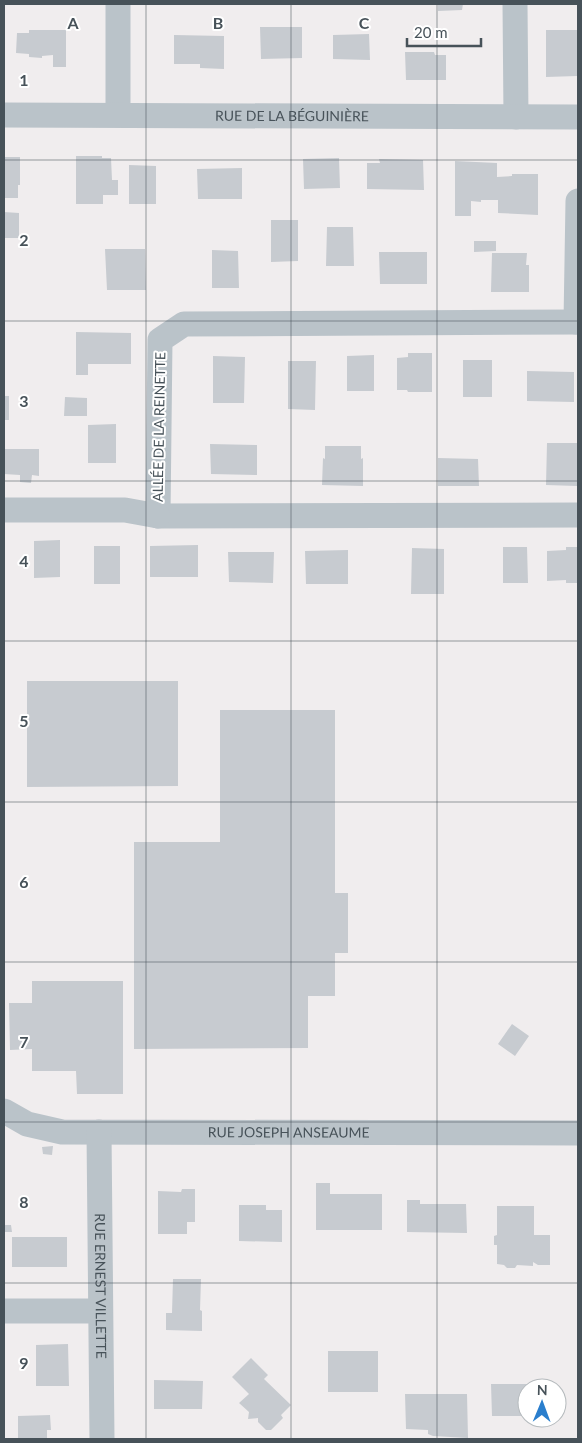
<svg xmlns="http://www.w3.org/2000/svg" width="582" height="1443" viewBox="0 0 582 1443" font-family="Lato,sans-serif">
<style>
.building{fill:#c7cbd0}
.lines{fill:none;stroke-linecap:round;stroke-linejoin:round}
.minor{stroke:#bac3c9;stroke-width:25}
.grid{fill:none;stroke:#475259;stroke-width:1;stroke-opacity:0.55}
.labels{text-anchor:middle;stroke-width:4;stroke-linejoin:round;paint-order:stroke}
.street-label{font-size:14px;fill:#475259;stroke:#fff}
.grid-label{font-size:16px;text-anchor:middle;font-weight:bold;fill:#475259;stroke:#fff;stroke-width:4;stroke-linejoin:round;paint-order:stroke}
</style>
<rect width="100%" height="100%" fill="#f0edee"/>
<path class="building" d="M438,4H463L462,10L438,11Z
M260,27H302V58L261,59Z
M29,30H66V67H53V55L42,56V58L29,57V54L16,53L17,33H29Z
M546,30H577V76L546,77Z
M369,34L370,60L333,59V35Z
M174,35L224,36V69L200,68V64H174Z
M405,52H434L435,55H446V80H406Z
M76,156H102V158H111L112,180H118V195H103V204H76Z
M4,157H20V185H18V198H4Z
M339,158L340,188L304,189L303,159Z
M379,159L423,160L424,190L367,189V163H380Z
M455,161L497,163V177L512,176V174H538V215L498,213V200H481V202L471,201V216H455Z
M129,165L156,166V204H129Z
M242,168V199H198L197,169Z
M4,212L19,213V238H4Z
M271,220H298V261L271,262Z
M327,227H353L354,266H326Z
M474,241H496V251L474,252Z
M105,249H145L146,290H107Z
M212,250L238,251L239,288H212Z
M379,252H427V284H380Z
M492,253H527L526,265H529V292H491Z
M76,332L131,333V364H88V375H76Z
M408,353H432V392H408L407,390H397V358L408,357Z
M374,355V391H347V356Z
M213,356L245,357L244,403H213Z
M463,360H492V397H463Z
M288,361H316L315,410L288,409Z
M527,371L574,372V402L527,401Z
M4,396H9V420H4Z
M65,397L87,398V416H64Z
M116,424V463H88V425Z
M547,443H578L577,486L546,485Z
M210,444L257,445V475L211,474Z
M325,446H361V459L363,458V486L322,485L323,458L325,459Z
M4,449H39V476L32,475L31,483L20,482V475L4,474Z
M438,458L478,459L479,486H438Z
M60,540V577L34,578V541Z
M198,545V577H150V546Z
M94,546H120V584H94Z
M503,547H527L528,583H503Z
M566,547H578V583H566V580L547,581V551L566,550Z
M412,548L444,549V594H411Z
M348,550V584H306L305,551Z
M228,552H274L273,583L229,582Z
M27,681H178V786L27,787Z
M220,710H335V893H348V953H335V996H308V1048L134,1049V842H220Z
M32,981H123V1094H77L76,1071H32V1049L10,1050L9,1003H32Z
M512,1024L529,1036L515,1056L498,1044Z
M53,1146L52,1155L43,1154L42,1147Z
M316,1183H330V1194H382V1230H316Z
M182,1189H195V1222H187V1234H158V1191L181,1192Z
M407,1200H420V1204H466L467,1233L407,1232Z
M239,1205H266V1210H282V1242L239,1241Z
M497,1206H534V1235H550V1265H538L533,1262V1266L517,1265L515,1268H507L504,1265L497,1264V1245H494V1236L497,1235Z
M4,1225H11L12,1232H4Z
M12,1237H67V1267H12Z
M173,1279H201L200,1310L202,1311V1331L166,1330V1313H172Z
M68,1344L69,1386H36V1345Z
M328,1351H378V1392H328Z
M251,1358L268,1375L264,1379L291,1405L281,1415L283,1418L271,1430H266L258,1422V1418L248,1419L249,1412L239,1403L249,1394L232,1377Z
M154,1380L203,1381L202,1409H154Z
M491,1384H556V1388H527V1416H492Z
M405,1394H467L468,1438L433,1436L428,1434V1430L406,1429Z
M50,1415L51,1430H47V1439H18V1416Z"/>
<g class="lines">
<g class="minor">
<path d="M118,4V115"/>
<path d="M515,4L516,117"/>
<path id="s1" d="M4,115L578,117"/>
<path d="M576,322L578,201"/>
<path d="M578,322L184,324L160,340L158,516L578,515"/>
<path d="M4,510H125L158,516"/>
<path id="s2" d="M4,1111L27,1124L62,1132L578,1133"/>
<path id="s3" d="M99,1132L102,1439"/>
<path d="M4,1311H100"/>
</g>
</g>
<path class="grid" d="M146,4V1439M291,4V1439M437,4V1439M4,160H578M4,321H578M4,481H578M4,641H578M4,802H578M4,962H578M4,1122H578M4,1283H578"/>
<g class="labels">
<g class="street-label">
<text dy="5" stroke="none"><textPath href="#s1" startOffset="288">RUE DE LA BÉGUINIÈRE</textPath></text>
<text transform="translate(159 427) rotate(-89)" y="5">ALLÉE DE LA REINETTE</text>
<text dy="5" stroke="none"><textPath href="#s2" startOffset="289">RUE JOSEPH ANSEAUME</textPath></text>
<text dy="5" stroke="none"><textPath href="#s3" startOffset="154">RUE ERNEST VILLETTE</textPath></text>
</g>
</g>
<g class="grid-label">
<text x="73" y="29">A</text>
<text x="218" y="29">B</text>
<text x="364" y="29">C</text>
<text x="24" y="86">1</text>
<text x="24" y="246">2</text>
<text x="24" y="407">3</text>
<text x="24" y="567">4</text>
<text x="24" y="727">5</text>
<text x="24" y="888">6</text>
<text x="24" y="1048">7</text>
<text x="24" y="1208">8</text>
<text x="24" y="1369">9</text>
</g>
<rect width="582" height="1443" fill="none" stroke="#475259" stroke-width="10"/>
<g transform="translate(542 1403) rotate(1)"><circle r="24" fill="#ffffff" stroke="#b5babd"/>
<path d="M0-4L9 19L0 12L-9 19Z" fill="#2a7ecd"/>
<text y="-8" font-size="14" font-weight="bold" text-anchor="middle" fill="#475259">N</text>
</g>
<path d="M407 38v8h74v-8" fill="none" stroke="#475259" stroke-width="2.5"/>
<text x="414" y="38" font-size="15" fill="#475259" stroke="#ffffff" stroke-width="4" paint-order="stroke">20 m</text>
</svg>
